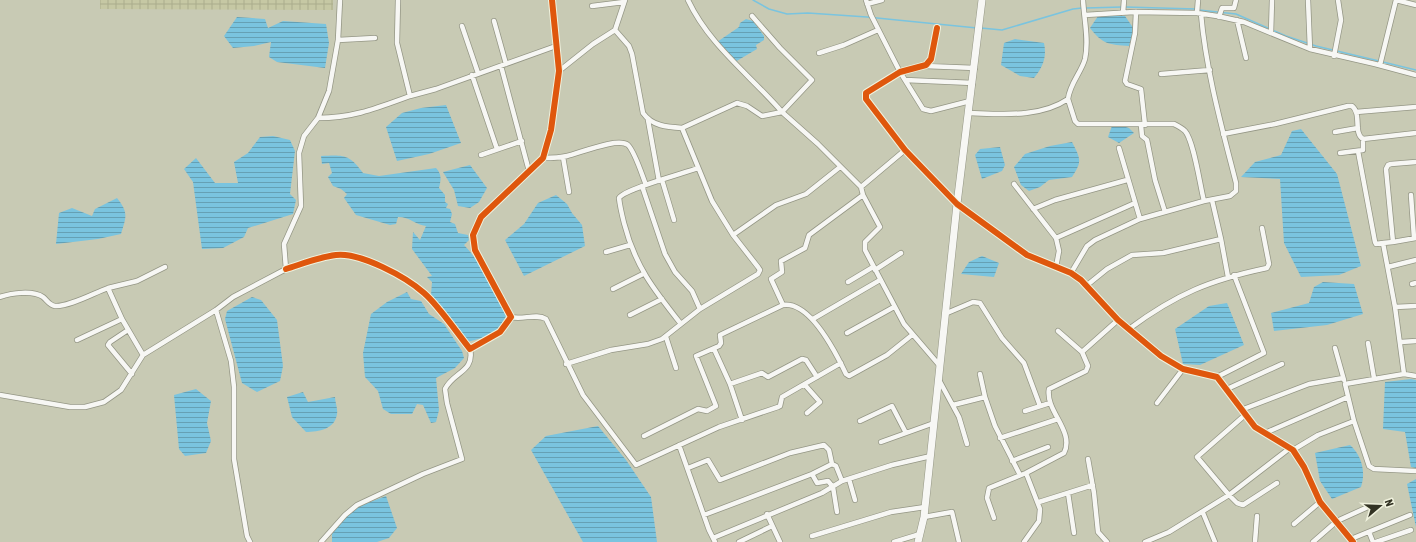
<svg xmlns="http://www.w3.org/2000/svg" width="1416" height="542" viewBox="0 0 1416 542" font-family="'Asap Condensed',sans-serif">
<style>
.industrial{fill:url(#industrial-grid)}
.water{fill:url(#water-rules)}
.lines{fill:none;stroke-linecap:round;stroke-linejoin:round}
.stream{stroke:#7ac4df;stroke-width:1.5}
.street-casing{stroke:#949685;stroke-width:6}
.secondary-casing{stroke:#949685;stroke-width:8}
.street{stroke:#f7f7f4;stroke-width:4.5}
.secondary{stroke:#f7f7f4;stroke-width:7}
.cycleway-casing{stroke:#f0f2de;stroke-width:8}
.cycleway{stroke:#df570d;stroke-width:6}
</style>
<defs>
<pattern id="industrial-grid" width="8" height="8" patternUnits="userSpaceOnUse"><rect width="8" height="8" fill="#c6c8a4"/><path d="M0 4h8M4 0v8" fill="none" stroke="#abac8d"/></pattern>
<pattern id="water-rules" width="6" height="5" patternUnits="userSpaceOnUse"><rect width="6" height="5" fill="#7ac4df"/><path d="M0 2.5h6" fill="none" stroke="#65a0b4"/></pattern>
</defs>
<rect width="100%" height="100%" fill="#c8cab4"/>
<path class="industrial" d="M100,0H333V10L100,9Z"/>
<path class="water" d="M1098,16H1125L1134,29L1129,46C1110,45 1102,44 1090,28Z
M237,17L265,19L268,28L283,21L326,24L329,43L325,68L277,62L269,57L271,42L254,46L233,48L224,36Z
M746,19L753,21L764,36V40L756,45L757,49L735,62L717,42L739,27L740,23Z
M1015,39L1044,43C1047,57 1043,67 1034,78L1020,76L1001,65L1004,43Z
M446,105L461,143L429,154L397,161L386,127L402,113L421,108Z
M1113,123L1129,128L1134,133L1119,143L1108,137Z
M1301,129L1337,174L1361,266L1339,275L1301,277L1284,243L1280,179L1241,177L1255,162L1281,155L1292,131Z
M273,136L290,140L295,151L290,194L296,200L293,214L248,228L244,237L223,248L202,249L193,182L184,169L196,158L215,183H238L234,162L248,153L260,137Z
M1072,142C1080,158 1083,161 1072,177L1049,180L1040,187L1029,191L1021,185L1014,167L1025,154L1050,146Z
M1000,147L1005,165L1002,171L982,179L975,155L980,149Z
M321,156C344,155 349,154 363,173L379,176L436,168C442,174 441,180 439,188L445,195V202L448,204L446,208L450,209L452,214L450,222L455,224L458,233L468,235L469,240L464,245C483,265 496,291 506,316C496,335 487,337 467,342L431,295L432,282L427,277L432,276L412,249L413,232L420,240L426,226C416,225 410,217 398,217L396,224L390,225L356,215L344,198L347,194L341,189L333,186L328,177L332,173L329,163L322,164Z
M470,165L487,188L479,202L470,208L458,206L454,190L443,172Z
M556,195L567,204L572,213L582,225L585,246L524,276L505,240L524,224L538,203Z
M117,198C129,213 126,217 121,234L98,239L56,244L59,213L72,208L92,216L95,209Z
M982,256L999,263L994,277L961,274L969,262Z
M1323,282L1354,284L1363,314L1327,325L1274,331L1271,313L1309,303L1314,287Z
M407,292L411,299L421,301L429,314L444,324L462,351L464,358L455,368L436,378L439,410L436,422L431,423L423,405L417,404L412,414H391L383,409L378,391L365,377L363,353L371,314L387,302Z
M252,297L261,300L277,320L283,366L280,381L257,392L242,383L225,319L227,311Z
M1227,303L1244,345L1200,365L1183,364L1175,329L1209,306Z
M1411,379L1416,380V468L1411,467L1405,432L1383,429L1385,382Z
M196,389L211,401L207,423L211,441L206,453L185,456L179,449L174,395Z
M303,392L308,402L335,397C335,402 338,409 337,414C335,429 319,432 306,432L292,417L287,397Z
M598,426L626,460L651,497L657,542H583L531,450L546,436Z
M1350,445C1362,456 1366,472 1361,487L1332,499L1320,481L1315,453Z
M1416,479V527L1407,484Z
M386,496L397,528L389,538L377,542H332V531L354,508Z"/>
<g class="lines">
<path class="stream" d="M753,0L769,9L787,14L808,13L867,17L977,28
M1125,7L1196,9
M1086,8L1122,7
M1199,10L1236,14L1286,36L1316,46L1379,61
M981,28L1002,30L1073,9L1082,8
M1383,62L1416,70"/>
<defs>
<path id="street" d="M398,0L397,43L410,96L436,89L556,46
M625,0L615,30L629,46L632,54L643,113C652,126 667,127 682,128L712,201L733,235
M688,0C709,45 750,75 782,112L812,80L780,48L752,16
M866,0L871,15L900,72L923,109L931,111L970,101
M1308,0L1310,49
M1396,0L1416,5
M867,4L882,0
M592,6L624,2
M1136,12L1135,33L1125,81L1127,84L1141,89L1145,125
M1123,13L1124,0
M1197,13L1198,0
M1085,15L1134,12L1197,13L1217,16L1244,22L1310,49L1375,64L1416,75
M1219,17L1222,8H1234L1236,0
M1237,20L1246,58
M494,21L506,64
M462,26L478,73
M937,28L931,59L926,65L900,72L866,93V99L905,150L957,204L1027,255L1071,273L1081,280L1118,320L1161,356L1183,369L1217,377L1255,427L1293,450L1304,467L1320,502L1353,542
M1271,33L1272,0
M338,40L375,38
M819,53L844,45L878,30
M1334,56L1341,20L1338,0
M1380,65L1396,0
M501,66L529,171
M925,66L975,68
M559,71L593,44L615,30
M1161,74L1210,70
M472,75L497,149
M905,80L973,83
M1068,99L1075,121L1078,124H1174C1178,126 1182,128 1185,131C1194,141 1200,186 1204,201
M1356,112L1416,107
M970,113C1002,114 1040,118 1068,99C1070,83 1081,73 1085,59C1089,40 1084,19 1083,0
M318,118C353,118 377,108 410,96
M648,120L659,181
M1141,125L1142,136L1147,140L1155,180L1165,212
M682,128L737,103L747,106L762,116L782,112L818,144L861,187L863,195L880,227L865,242V250L904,324L940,366
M1335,132L1358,128
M1223,134L1275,124L1348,106H1352C1362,114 1353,133 1363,139L1416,133
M1119,148L1140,219
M1358,151L1375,242L1376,244L1383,243
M1340,153L1363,150V139
M481,155L522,141
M563,157L569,192
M543,158C551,158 559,158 567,156C580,153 618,137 628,145C635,152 642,175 646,185
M662,180L674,220
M1014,184L1056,238L1059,251L1056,267
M642,186L665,254L675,272L692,291L700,309
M861,187L905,150
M1411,195L1414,238
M1212,200L1221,239
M1033,209L1055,200L1127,180
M1056,238L1135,203
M1393,242L1416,238
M606,252L630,245
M1388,267L1416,260
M286,269C302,264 319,257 336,255C360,252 406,277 424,293C439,306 457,333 470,349L500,332L511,317L475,250L473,235L481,217L543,158L551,130L559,71L552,0
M875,270L901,253
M1071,273L1087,246L1095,240L1140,219L1204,201L1230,196L1236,191V183C1222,128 1206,71 1201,14
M848,282L873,267
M1412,284L1416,283
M1086,286L1107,269L1132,255L1163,253L1221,239L1228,277
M108,288L137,281L165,267
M613,289L643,274
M0,297C11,293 33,290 43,297C47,300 49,305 55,306C69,307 94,293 108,288L122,319L143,355
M783,305C810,301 836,353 846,374L849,376L887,355L912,335
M1395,307L1416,306
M216,310L231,361L234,387V459L247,536L250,542
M947,313L973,302L980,303L1002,338L1024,363L1040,406
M630,315L662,299
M511,317C523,320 536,313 546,319L583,395L636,465L719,427L778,407L780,406L782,397L841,363
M813,319L880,280
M681,324C654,290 635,266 624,223C622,215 620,207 619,198C624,189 685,173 698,168
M1129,329C1176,294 1210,280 1267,268L1269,264L1262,228
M128,330L110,342L108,345L132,374
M1058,331L1082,352
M847,333L894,307
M666,337L676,368
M77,340L122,319
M1401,342L1416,341
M1368,343L1374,378
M1335,348L1344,380
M714,349L730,384L742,420
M566,364L611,350L648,344L662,339L700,309L758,274L760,270L758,267L733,235L776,205L806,194L840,167
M1404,374L1416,376
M1217,377L1264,353L1234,275
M939,380L959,417L967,444
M730,384L762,373L768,377L802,359L806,360L817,377
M805,385L820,402L807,413
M1227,389L1282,364
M0,395L70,407H85L104,402L121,390L143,355L216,310L233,297L286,269L284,244L301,206L299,153L304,136L318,118L329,91L338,40L340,0
M985,397L995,426L1020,475
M1157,403L1183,369
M953,405L985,397L980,374
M1241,410L1309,384L1343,378
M1025,411L1050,403
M1245,415L1197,457L1229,495L1290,448
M860,421L892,406L906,433
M1354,421L1369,466L1374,469L1416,471
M1265,433L1348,397
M644,436L698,409L707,411L716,406L696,356L719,346L721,343L720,335L783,305L771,279L782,272L781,261L805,248L809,235L863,195
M1000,438L1058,419
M881,442L934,423
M679,445L709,530L715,542
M1293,450L1318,435L1354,421L1345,384L1404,374L1395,307L1383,243L1393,242L1386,169L1388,165L1391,164L1416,162
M1088,459L1094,493L1098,532L1107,542
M1012,461L1048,447
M688,468L708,460L720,480L790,453L824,445L829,450L832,464
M812,474L817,483L828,481L833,487L837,512
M849,479L855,500
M1068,493L1074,533
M1039,502L1093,485
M1203,513L1215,542
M767,514L780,542
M704,515L812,474L832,464L836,466L842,481
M924,517L952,512L959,542
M994,518L987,498L989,488L1026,473L1064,453C1075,431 1045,411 1049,389L1086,371L1088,366L1082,352L1118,320
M1294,524L1320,502
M1369,532L1373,542
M812,536L891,512L925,507
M713,538L822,493L842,481L892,465L931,456
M1351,539L1410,515
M321,542L345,515L357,505L423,474L462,459L447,403L445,389C453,372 475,372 470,349
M739,542L772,526
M894,542L920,534
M1024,542L1039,521L1040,509L1026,473
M1145,542L1169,532L1229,495L1237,503L1243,505L1277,483
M1255,542L1257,516
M1313,542L1337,521L1368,507
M1376,542L1411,530"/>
<path id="secondary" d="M918,542L924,517L957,204L982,0"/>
</defs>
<use href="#street" class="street-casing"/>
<use href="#secondary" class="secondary-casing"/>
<use href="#street" class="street"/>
<use href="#secondary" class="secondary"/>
<defs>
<path id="cycleway" d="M937,28L931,59L926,65L900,72L866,93V99L905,150L957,204L1027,255L1071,273L1081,280L1118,320L1161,356L1183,369L1217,377L1255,427L1293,450L1304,467L1320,502L1353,542
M286,269C302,264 319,257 336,255C360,252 406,277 424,293C439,306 457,333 470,349L500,332L511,317L475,250L473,235L481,217L543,158L551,130L559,71L552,0"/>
</defs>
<use href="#cycleway" class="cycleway-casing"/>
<use href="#cycleway" class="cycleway"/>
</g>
<g transform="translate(1380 506) rotate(71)" stroke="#f0f2de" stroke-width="3" paint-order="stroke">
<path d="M0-3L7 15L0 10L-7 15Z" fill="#323223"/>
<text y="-6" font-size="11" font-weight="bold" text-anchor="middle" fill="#323223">N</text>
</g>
</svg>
